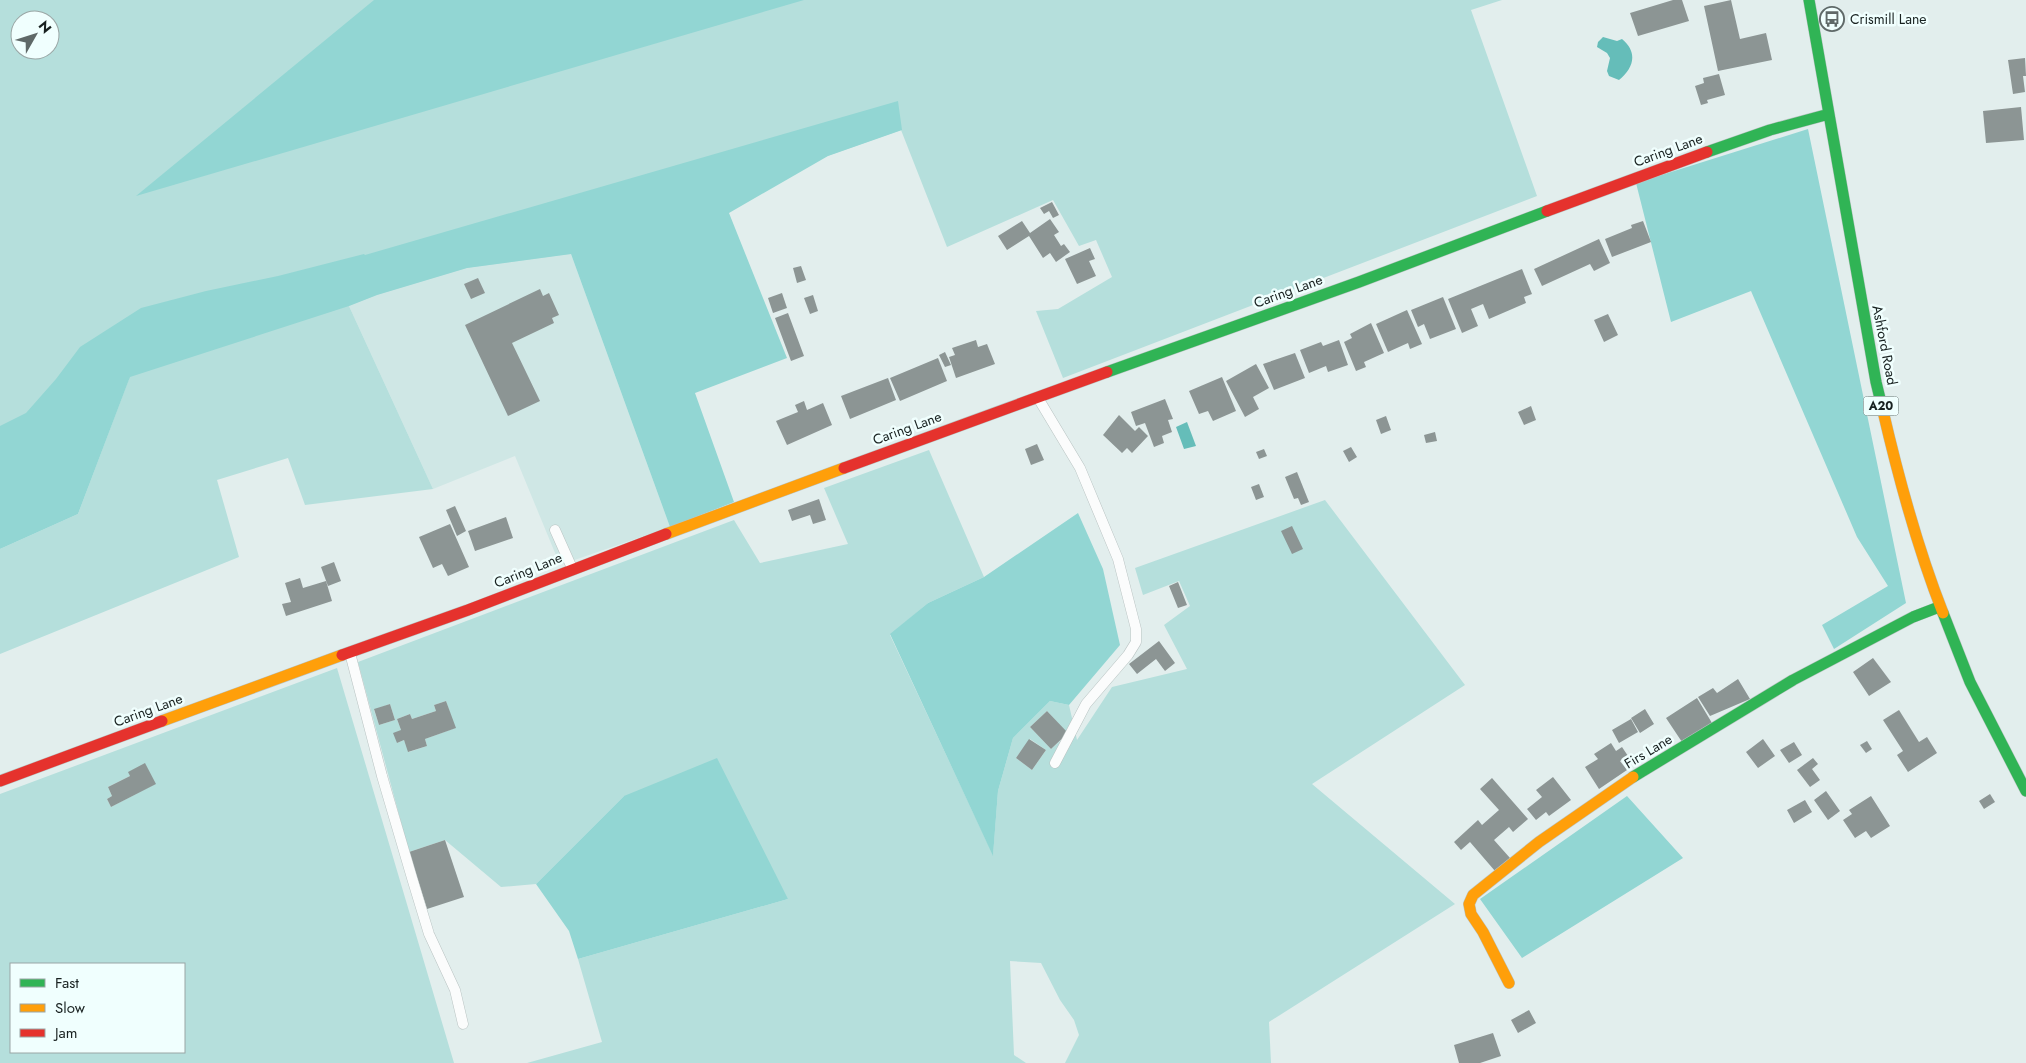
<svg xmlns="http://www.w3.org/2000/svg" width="2026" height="1063" viewBox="0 0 2026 1063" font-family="Jost,sans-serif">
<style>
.built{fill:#cfe7e5}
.green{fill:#b5dfdc;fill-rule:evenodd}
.forest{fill:#92d6d3}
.water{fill:#65bdb9}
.building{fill:#8c9594}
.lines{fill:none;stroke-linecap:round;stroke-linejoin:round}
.lane-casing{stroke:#b9c3c2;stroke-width:11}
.fast-casing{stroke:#b9c3c2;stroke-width:12}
.slow-casing{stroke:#b9c3c2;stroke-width:12}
.jam-casing{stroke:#b9c3c2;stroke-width:12}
.lane{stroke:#fbfcfc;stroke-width:10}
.fast{stroke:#30b455;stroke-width:11}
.slow{stroke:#ff9f0a;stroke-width:11}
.jam{stroke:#e5322d;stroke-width:11}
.labels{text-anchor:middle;stroke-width:5;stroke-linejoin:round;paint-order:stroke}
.shield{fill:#f0fffe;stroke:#596463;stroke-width:1}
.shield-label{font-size:12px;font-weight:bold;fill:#182120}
.poi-label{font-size:14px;fill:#182120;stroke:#f0fffe;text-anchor:start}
.street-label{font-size:14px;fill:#182120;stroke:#f0fffe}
</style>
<rect width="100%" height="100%" fill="#e2eeed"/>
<path class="built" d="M571,254L670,527L560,565L515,456L433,489L349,306L377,295L467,268Z"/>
<path class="green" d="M0,0H1502L1471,10L1537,196L1063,378L1036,311L1058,309L1112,277L1096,240L1079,246L1053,200L947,247L901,130L722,193L571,254L467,268L377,295L349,306L433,489L305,505L288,458L217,480L239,557L0,654V549L78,514L129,379L0,522ZM20,20H50V50H20Z
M929,450L984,577L928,603L890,635L993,855L998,791L1013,738L1050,701L1069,705L1077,740L1112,687L1187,669L1164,625L1190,606L1179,581L1143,595L1135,568L1325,500L1465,685L1312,784L1455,904L1269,1022L1271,1063H1065L1079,1035L1074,1020L1060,1000L1041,963L1010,961L1014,1055L1026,1063H527L602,1042L578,959L788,899L624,796L536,884L501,887L445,840L409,852L358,662L734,520L760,563L848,544L824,488ZM446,701L455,728L425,739L427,746L409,752L404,740L397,743L401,730L397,719L410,714L412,719L436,711L434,705ZM390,704L395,720L379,725L374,710ZM1047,711L1068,734L1051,749L1030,727ZM1030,739L1046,750L1032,770L1016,758Z
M337,668L454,1063H0V794ZM145,764L155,784L111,807L107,799L112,796L108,787L130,776L129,772ZM11,964H184V1052H11Z"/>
<path class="forest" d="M374,0H804L136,196Z
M898,101L902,130L828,156L729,213L787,358L695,393L734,502L670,527L571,254L467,268L377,295L349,306L130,377L78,514L0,549V426L26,413L56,379L80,347L141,308L206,291L278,276L364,254L365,255Z
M1808,129L1906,603L1834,649L1822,625L1888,586L1857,537L1751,291L1671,322L1636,183Z
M1078,513L1103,569L1120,645L1069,705L1050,701L1013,738L998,791L993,856L890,634L928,603L984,577Z
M717,758L788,899L578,959L569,931L536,884L624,796Z
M1627,796L1683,858L1522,958L1480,899Z"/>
<path class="water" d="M1603,37L1617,41L1622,39C1638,52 1634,68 1619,80L1609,76L1607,71L1610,58L1607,53L1597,47L1598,42Z
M1187,422L1196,446L1184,449L1176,427Z"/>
<path class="building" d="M1673,0H1682L1689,21L1638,36L1630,13Z
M1731,0L1740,39L1766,33L1772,60L1718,71L1704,6Z
M2025,58L2026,76H2023L2025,92L2013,94L2008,60Z
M1719,74L1725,95L1707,100L1708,103L1701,105L1695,86L1704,83L1703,78Z
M2021,107L2024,140L1986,143L1983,111Z
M1052,202L1059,215L1053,218L1049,211L1044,214L1040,208Z
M1050,219L1059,232L1054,235L1061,246L1064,244L1070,252L1056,262L1050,253L1043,258L1029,236L1007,250L998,236L1022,221L1030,233Z
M1643,221L1651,242L1612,257L1605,239L1632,228L1631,225Z
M1599,239L1610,263L1594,271L1590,264L1542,286L1534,269Z
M1090,248L1095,259L1089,261L1096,276L1077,284L1065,259Z
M801,266L806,280L797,283L793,268Z
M1522,269L1532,294L1524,297L1526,303L1489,319L1483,304L1471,309L1478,326L1462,333L1448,299Z
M478,278L485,293L471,299L464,284Z
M540,289L543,296L549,293L559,315L552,318L554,323L512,343L540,401L508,416L465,325Z
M782,293L787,308L773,313L768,298Z
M813,295L818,311L810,314L804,298Z
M1443,297L1456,329L1430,339L1424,324L1418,327L1411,310Z
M1407,310L1422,344L1410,349L1408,343L1388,352L1376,324Z
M788,313L804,356L791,361L775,318Z
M1608,314L1618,335L1604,342L1594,320Z
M1371,323L1384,353L1364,362L1366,367L1356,371L1344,342L1352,338L1350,334Z
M976,340L978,347L987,344L995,364L956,378L949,357L955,355L952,348Z
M1339,340L1348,365L1328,372L1326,366L1309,373L1300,350L1321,342L1323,346Z
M945,352L951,365L945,367L939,355Z
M1295,353L1305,378L1274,390L1263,364Z
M938,358L947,381L900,401L890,378Z
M1256,364L1269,388L1253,397L1259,409L1245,417L1226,381Z
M1222,377L1236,411L1213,421L1208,411L1199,414L1189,391Z
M888,378L896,400L850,419L841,396Z
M1165,399L1173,419L1168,420L1172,432L1162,436L1164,443L1154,447L1145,423L1136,426L1131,412Z
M804,401L807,410L823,403L832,425L787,445L776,421L798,412L795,405Z
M1531,406L1536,420L1524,425L1518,412Z
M1119,415L1135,431L1139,427L1148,436L1132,453L1127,448L1122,453L1103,435Z
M1386,416L1391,430L1381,434L1376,420Z
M1435,432L1437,441L1426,443L1424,435Z
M1037,444L1044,460L1031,465L1025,449Z
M1351,447L1357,457L1349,462L1343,451Z
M1264,449L1267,456L1259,459L1256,452Z
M1297,472L1309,502L1301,505L1298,498L1294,499L1285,477Z
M1259,484L1264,497L1256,500L1251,487Z
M819,499L826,520L813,524L810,515L792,521L788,510Z
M455,506L466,531L457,536L446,510Z
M506,517L513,538L475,551L468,531Z
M450,524L469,567L448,576L442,564L433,568L419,537Z
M1292,526L1303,549L1292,554L1281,531Z
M334,562L341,581L328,586L321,567Z
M300,578L303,588L326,581L332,601L286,616L282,604L291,602L285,583Z
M1178,582L1187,605L1178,608L1169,586Z
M1159,641L1175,663L1165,671L1156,659L1137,674L1129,664Z
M1873,658L1891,682L1869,696L1853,672Z
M1738,679L1750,699L1710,716L1698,697L1713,688L1717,693Z
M1697,698L1712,723L1682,742L1666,718Z
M446,701L456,728L425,739L427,746L408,752L404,740L397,743L393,733L401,730L397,719L410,714L412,719L436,711L434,705Z
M390,704L395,720L379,725L374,709Z
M1645,709L1654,724L1640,733L1631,718Z
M1899,710L1919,742L1927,737L1937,753L1908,772L1897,755L1903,751L1883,720Z
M1047,711L1068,733L1051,749L1030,727Z
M1631,719L1638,732L1619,743L1612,730Z
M1029,739L1046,750L1032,770L1016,758Z
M1763,739L1775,756L1758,768L1746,752Z
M1867,741L1872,749L1866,753L1860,745Z
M1794,742L1802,755L1789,763L1780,750Z
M1611,743L1616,751L1622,747L1628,756L1620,761L1627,770L1599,789L1585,767L1598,759L1594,754Z
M1813,758L1818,764L1812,769L1820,780L1810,787L1797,770Z
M145,763L156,784L111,807L107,799L112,796L108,787L130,776L128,772Z
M1553,777L1571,800L1549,816L1546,812L1536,820L1527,809L1542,797L1536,790Z
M1492,778L1528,819L1513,832L1509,827L1494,840L1510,858L1495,871L1470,842L1461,850L1454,842L1478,820L1482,825L1499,810L1480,789Z
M1826,791L1840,811L1828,820L1814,800Z
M1990,794L1995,802L1984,809L1979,801Z
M1871,796L1890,826L1871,838L1866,831L1855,838L1843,820L1852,814L1849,810Z
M1805,800L1812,812L1794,823L1787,810Z
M445,840L464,897L427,909L409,852Z
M1529,1010L1536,1023L1518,1033L1511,1020Z
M1493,1033L1501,1056L1480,1063H1459L1454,1045Z"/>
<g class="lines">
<defs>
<path id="lane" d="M1038,398L1080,468L1118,559L1136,629V642L1128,655L1086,704L1055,763
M555,530L572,568
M350,653L382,776L412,878L429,934L455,990L463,1024"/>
<path id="fast" d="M1809,0L1876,382L1883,411
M1707,152L1770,130L1829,114
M1107,372L1359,282L1547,211
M1943,613L1970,682L2026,791
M1633,777L1793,680L1913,617L1939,607"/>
<path id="slow" d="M1883,411C1899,480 1917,547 1943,613
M666,534L844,468
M162,721L342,655
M1509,983L1483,932L1471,914L1469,904L1473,895L1539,842L1633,777"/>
<path id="jam" d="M1547,211L1707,152
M844,468L1107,372
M342,655L468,610L666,534
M0,781L162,721"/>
</defs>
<use href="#lane" class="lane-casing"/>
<use href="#fast" class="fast-casing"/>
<use href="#slow" class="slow-casing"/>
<use href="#jam" class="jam-casing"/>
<use href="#lane" class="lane"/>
<use href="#fast" class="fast"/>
<use href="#slow" class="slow"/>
<use href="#jam" class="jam"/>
</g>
<defs>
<symbol id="bus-ring" viewBox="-11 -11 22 22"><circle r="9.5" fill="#f0fffe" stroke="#5f6968" stroke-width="1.5"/><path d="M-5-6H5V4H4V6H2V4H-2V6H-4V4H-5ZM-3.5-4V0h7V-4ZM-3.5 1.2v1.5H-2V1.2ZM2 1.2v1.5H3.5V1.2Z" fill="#5f6968"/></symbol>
</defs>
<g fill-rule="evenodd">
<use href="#bus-ring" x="1818" y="5" width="28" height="28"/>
</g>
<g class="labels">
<rect class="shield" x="1863.5" y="396.5" width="35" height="19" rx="4"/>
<g class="shield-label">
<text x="1881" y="410">A20</text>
</g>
<g class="poi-label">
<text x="1850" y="24">Crismill Lane</text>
</g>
<g class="street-label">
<text transform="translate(1668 150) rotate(-20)" y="5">Caring Lane</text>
<text transform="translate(1288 291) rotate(-20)" y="5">Caring Lane</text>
<text transform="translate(1885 345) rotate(79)" y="5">Ashford Road</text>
<text transform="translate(907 428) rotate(-20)" y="5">Caring Lane</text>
<text transform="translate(528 570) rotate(-22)" y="5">Caring Lane</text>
<text transform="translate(148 710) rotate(-20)" y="5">Caring Lane</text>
<text transform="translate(1648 751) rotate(-31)" y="5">Firs Lane</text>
</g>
</g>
<rect x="10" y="963" width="175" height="90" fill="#f0fffe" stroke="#9aa6a5"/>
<rect x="20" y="979" width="25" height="8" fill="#30b455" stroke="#9aa6a5"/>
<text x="55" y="988" font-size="15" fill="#182120">Fast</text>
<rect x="20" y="1004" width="25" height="8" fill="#ff9f0a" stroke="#9aa6a5"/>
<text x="55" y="1013" font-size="15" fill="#182120">Slow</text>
<rect x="20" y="1029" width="25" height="8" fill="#e5322d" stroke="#9aa6a5"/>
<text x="55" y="1038" font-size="15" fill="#182120">Jam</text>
<g transform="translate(35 35) rotate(51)"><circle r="24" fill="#f0fffe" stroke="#9aa6a5"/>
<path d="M0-4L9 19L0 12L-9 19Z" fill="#5f6968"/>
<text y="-8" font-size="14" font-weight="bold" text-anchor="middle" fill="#182120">N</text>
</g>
</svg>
